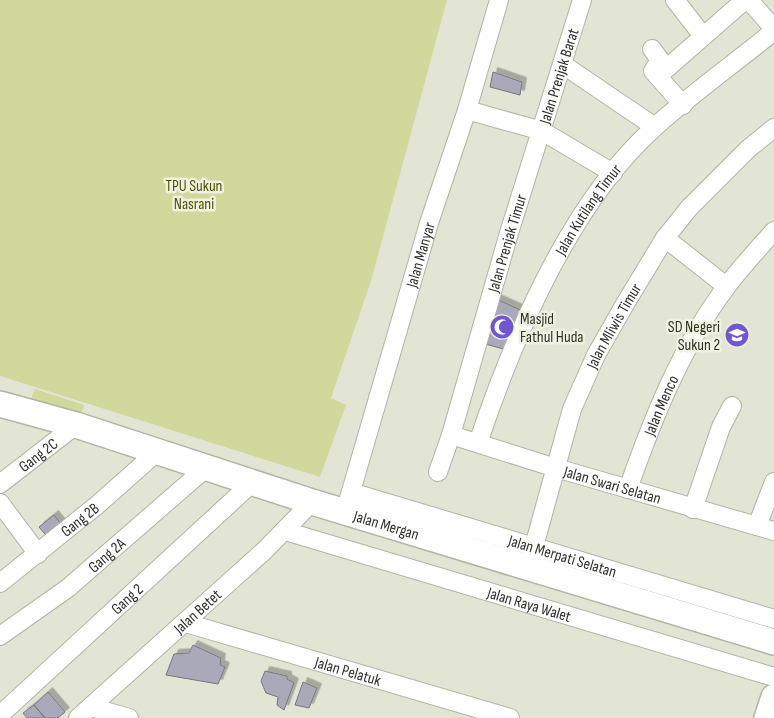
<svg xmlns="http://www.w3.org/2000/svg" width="774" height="718" viewBox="0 0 774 718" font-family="'Sofia Sans Condensed',sans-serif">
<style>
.green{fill:#d1d89b}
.building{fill:#aaa9b9;stroke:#767584;filter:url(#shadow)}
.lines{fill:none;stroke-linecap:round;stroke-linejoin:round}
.street-casing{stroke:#b1b3a3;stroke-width:20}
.secondary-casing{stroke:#b1b3a3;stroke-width:28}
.street{stroke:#fff;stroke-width:18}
.secondary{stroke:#fff;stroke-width:25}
.labels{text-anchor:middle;stroke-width:5;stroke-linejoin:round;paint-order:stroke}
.street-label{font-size:16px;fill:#31322b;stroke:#f0f2e1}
.park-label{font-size:16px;fill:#4f5405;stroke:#f0f2e1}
.poi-label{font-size:16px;fill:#31322b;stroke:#f0f2e1;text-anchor:start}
</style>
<defs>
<filter id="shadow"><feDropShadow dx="4.5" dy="-4.5" stdDeviation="0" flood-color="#0004"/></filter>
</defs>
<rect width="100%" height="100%" fill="#e3e5d4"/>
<path class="green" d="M0,0H447L371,281L331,398L346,405L320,477L0,376Z
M35,389L84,405L79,421L29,404Z"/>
<path class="building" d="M493,72L522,82L520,95L490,87Z
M494,298L525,312L507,350L482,343Z
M54,515L65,529L51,541L39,527Z
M193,645L221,658L220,665L225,667L218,684L166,675L174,654L189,653Z
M265,671L287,676V679L294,683L284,710L277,705L278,697L266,693L261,681Z
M303,682L317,688L309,708L295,705Z
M48,692L65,712L58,718H45L34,705Z
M34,705L45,718H27L23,713Z"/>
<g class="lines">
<defs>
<g id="street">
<path d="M675,0L703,36"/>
<path d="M749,0L774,29"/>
<path d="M652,49L660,60L653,71L683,105"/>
<path d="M562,64L655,127"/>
<path d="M658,76L745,0"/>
<path d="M467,110L542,131L613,173"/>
<path d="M665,238L726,286"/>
<path id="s1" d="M451,435L556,468L774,531"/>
<path id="s2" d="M478,443C514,336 570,202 656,126C693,93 735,63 774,31"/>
<path id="s3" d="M438,472L451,435L509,233L582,0"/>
<path id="s4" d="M0,484L76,425"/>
<path id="s5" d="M628,489C653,418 681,347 727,286C741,267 758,249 774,231"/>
<path id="s6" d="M351,492L774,619"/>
<path d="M0,503L38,554"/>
<path d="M693,509L721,427L732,406"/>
<path id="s7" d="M345,512L429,223L467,110L499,0"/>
<path d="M757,526L774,482"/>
<path id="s8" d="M285,531L774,677"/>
<path id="s9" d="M528,568L572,409L596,355L625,304L665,238L689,208L748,149L774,128"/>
<path id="s10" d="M0,583L96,506L157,452"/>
<path id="s11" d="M186,623L510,718"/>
<path id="s12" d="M0,636L68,588L207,467"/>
<path d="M91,707L129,718"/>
<path id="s13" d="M0,715L253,482"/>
<path id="s14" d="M78,718L264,551L312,502"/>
</g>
<g id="secondary">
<path id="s15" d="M0,404L76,425L312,502L774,642"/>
<path d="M767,718L774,697"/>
</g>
</defs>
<use href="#street" class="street-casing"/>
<use href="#secondary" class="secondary-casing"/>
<use href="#street" class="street"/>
<use href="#secondary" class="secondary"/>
</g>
<defs>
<symbol id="mosque-disc" viewBox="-11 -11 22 22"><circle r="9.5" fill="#7156d0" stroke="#f0f2e1"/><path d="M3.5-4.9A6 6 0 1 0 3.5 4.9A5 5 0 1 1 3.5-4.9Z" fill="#fff"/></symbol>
<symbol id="school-disc" viewBox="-11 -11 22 22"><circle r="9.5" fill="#7156d0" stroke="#f0f2e1"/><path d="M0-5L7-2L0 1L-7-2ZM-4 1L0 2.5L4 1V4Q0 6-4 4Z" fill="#fff"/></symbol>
</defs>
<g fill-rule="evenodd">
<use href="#mosque-disc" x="488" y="313" width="28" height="28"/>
<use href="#school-disc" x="723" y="321" width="28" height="28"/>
</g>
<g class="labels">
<g class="street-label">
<text dy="6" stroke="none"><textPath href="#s3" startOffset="414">Jalan Prenjak Barat</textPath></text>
<text dy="6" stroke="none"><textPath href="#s2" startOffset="259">Jalan Kutilang Timur</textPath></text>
<text dy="6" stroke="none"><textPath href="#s3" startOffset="239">Jalan Prenjak Timur</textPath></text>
<text dy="6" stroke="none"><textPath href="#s7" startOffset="268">Jalan Manyar</textPath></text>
<text dy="6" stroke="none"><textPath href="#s9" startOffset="258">Jalan Mliwis Timur</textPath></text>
<text dy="6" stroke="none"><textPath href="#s5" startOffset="90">Jalan Menco</textPath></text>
<text dy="6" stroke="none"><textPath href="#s4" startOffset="48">Gang 2C</textPath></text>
<text dy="6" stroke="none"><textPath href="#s1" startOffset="169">Jalan Swari Selatan</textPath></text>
<text dy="6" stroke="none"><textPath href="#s10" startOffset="102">Gang 2B</textPath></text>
<text dy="6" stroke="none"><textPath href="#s15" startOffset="405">Jalan Mergan</textPath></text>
<text dy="6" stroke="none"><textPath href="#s12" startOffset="134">Gang 2A</textPath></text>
<text dy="6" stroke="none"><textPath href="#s6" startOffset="221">Jalan Merpati Selatan</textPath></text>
<text dy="6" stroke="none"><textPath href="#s13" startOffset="172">Gang 2</textPath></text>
<text dy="6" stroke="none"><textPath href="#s8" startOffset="255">Jalan Raya Walet</textPath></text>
<text dy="6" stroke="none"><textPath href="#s14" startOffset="160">Jalan Betet</textPath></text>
<text dy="6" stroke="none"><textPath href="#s11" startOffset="169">Jalan Pelatuk</textPath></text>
</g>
<g class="park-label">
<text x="194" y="191">TPU Sukun<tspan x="194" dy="18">Nasrani</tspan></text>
</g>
<g class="poi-label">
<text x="520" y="324">Masjid<tspan x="520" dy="18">Fathul Huda</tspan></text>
<text x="720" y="332" text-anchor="end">SD Negeri<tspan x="720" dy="18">Sukun 2</tspan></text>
</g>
</g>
</svg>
